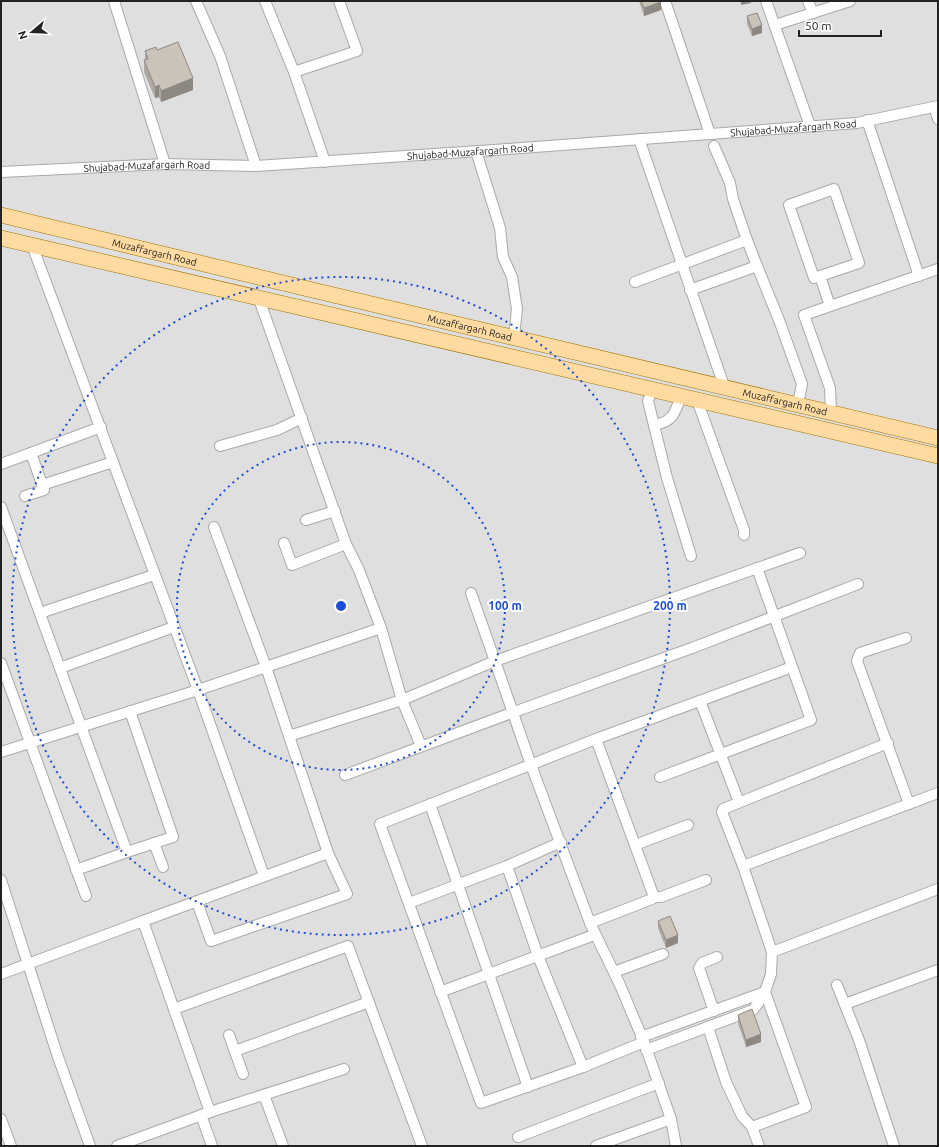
<svg xmlns="http://www.w3.org/2000/svg" width="939" height="1147" viewBox="0 0 939 1147" font-family="Ubuntu,sans-serif">
<style>
.residential{fill:#e0dfdf}
.lines{fill:none;stroke-linecap:round;stroke-linejoin:round}
.street-casing{stroke:#a9a9a9;stroke-width:12}
.primary-casing{stroke:#a07300;stroke-width:16}
.street{stroke:#fff;stroke-width:10}
.primary{stroke:#ffdba1;stroke-width:15}
.wall{fill:#afa8a0}
.shaded-wall{fill:#8e8882}
.building{fill:#cbc3ba;stroke:#8e8882}
.ring{fill:none;stroke:#1d4ed8;stroke-width:2;stroke-dasharray:2 4}
.labels{text-anchor:middle;stroke-width:4;stroke-linejoin:round;paint-order:stroke}
.street-label{font-size:10px;fill:#222;stroke:#fff}
.centre{fill:#1d4ed8;stroke:#fff;stroke-width:2}
.ring-label{font-size:12px;text-anchor:middle;font-weight:bold;fill:#1d4ed8;stroke:#fff;stroke-width:4;stroke-linejoin:round;paint-order:stroke}
</style>
<rect width="100%" height="100%" fill="#f3f0e8"/>
<path class="residential" d="M1,1H938V1146H1Z"/>
<g class="lines">
<defs>
<g id="street">
<path d="M114,1L165,164"/>
<path d="M196,1L220,56L256,166"/>
<path d="M265,1L294,72"/>
<path d="M665,1L710,134"/>
<path d="M766,1L810,126"/>
<path d="M808,1L813,13"/>
<path d="M775,25L850,1"/>
<path d="M934,107L938,119"/>
<path d="M867,120L919,276"/>
<path d="M639,139L724,386"/>
<path d="M476,151L500,228L503,257L512,277L517,309L514,337"/>
<path d="M325,162L294,72L357,51L339,1"/>
<path id="s1" d="M1,172L165,164L256,166L494,150L857,123L938,106"/>
<path d="M757,266L779,320L802,384L798,404"/>
<path d="M820,276L859,263L834,189L789,205L814,278L820,276L830,306"/>
<path d="M635,282L747,240L733,199L730,183L714,146"/>
<path d="M690,290L757,266L747,240"/>
<path d="M259,299L346,544L359,570L381,628"/>
<path d="M652,389L648,401L667,478L691,556"/>
<path d="M697,400L744,530V535"/>
<path d="M831,412L830,388L804,315L938,269"/>
<path d="M654,425C673,422 675,413 681,396"/>
<path d="M220,446L277,430L302,418"/>
<path d="M1,464L101,427"/>
<path d="M42,485L113,462"/>
<path d="M25,496L44,490L31,453"/>
<path d="M1,507L127,852L76,870"/>
<path d="M306,520L335,511"/>
<path d="M214,527L266,667L381,628L402,700L421,746"/>
<path d="M284,543L292,565L346,544"/>
<path d="M40,613L154,575"/>
<path d="M906,638L860,653L857,661L909,804"/>
<path d="M1,663L86,896"/>
<path d="M60,668L174,627"/>
<path d="M700,701L739,802"/>
<path d="M289,736L402,700L495,661L471,593"/>
<path d="M1,752L198,690L32,245"/>
<path d="M345,775L514,712L692,648L858,584"/>
<path d="M660,777L811,720L757,568"/>
<path d="M430,804L528,1087"/>
<path d="M154,843L163,867"/>
<path d="M635,845L688,825"/>
<path d="M127,852L173,837L130,711"/>
<path d="M507,866L538,956L583,1067"/>
<path d="M743,866L722,812L723,809L888,743"/>
<path d="M1,880L58,1057L90,1146"/>
<path d="M654,897H661L706,880"/>
<path d="M197,902L211,941L347,894L328,853"/>
<path d="M409,903L507,866L561,842"/>
<path d="M590,923L652,899L654,897L596,739"/>
<path d="M772,952L743,866L938,793"/>
<path d="M614,972L663,954"/>
<path d="M1,974L143,921"/>
<path d="M837,985L859,1040L894,1146"/>
<path d="M440,992L594,935"/>
<path d="M845,1004L938,970"/>
<path d="M174,1009L348,946L422,1146"/>
<path d="M714,1011L699,968L702,963L717,957"/>
<path d="M708,1027L726,1082L742,1116L752,1127L759,1146"/>
<path d="M229,1035L243,1074"/>
<path d="M641,1037L765,992L806,1107L752,1127"/>
<path d="M644,1042L583,1067L481,1103L380,824L596,739L792,667"/>
<path d="M646,1050L753,1010L764,995L771,974L772,952L938,889"/>
<path d="M235,1051L369,1002"/>
<path d="M264,1095L283,1146"/>
<path d="M210,1112L143,921L328,853L266,667L198,690L264,876"/>
<path d="M201,1115L212,1146"/>
<path d="M1,1119L11,1146"/>
<path d="M518,1137L659,1083"/>
<path d="M117,1146L210,1112L344,1069"/>
<path d="M596,1146L671,1119"/>
<path d="M676,1146L671,1119L644,1042L620,985L590,923L531,765L495,661L800,553"/>
</g>
<g id="primary">
<path id="s2" d="M1,215L304,288L938,438"/>
<path d="M1,238L938,456"/>
</g>
</defs>
<use href="#street" class="street-casing"/>
<use href="#primary" class="primary-casing"/>
<use href="#street" class="street"/>
<use href="#primary" class="primary"/>
</g>
<path class="wall" d="M639,1H661V10L644,16Z
M747,16L762,33L752,36L747,24Z
M157,50L193,90L161,102L159,97L155,98L144,72V60H145V51Z
M658,921L678,943L666,948L658,928Z
M738,1015L761,1042L746,1047L738,1023Z"/>
<path class="shaded-wall" d="M741,1H751V3L741,5Z
M661,2V10L644,16V8Z
M762,25V33L752,36V29Z
M193,78V90L161,102V91Z
M159,85V97L155,98V87Z
M678,935V943L666,948V940Z
M761,1034V1042L746,1047V1040Z"/>
<path class="building" d="M641,1H661V2L644,8Z
M757,13L762,25L752,29L747,16Z
M178,42L193,78L161,91L159,85L155,87L144,60L148,59L145,51L156,47L157,50Z
M670,916L678,935L666,940L658,921Z
M752,1009L761,1034L746,1040L738,1015Z"/>
<g class="ring">
<circle cx="341" cy="606" r="164"/>
<circle cx="341" cy="606" r="329"/>
</g>
<g class="labels">
<g class="street-label">
<text dy="4" stroke="none"><textPath href="#s1" startOffset="794">Shujabad-Muzafargarh Road</textPath></text>
<text dy="4" stroke="none"><textPath href="#s1" startOffset="470">Shujabad-Muzafargarh Road</textPath></text>
<text dy="4" stroke="none"><textPath href="#s1" startOffset="146">Shujabad-Muzafargarh Road</textPath></text>
<text dy="4" stroke="none"><textPath href="#s2" startOffset="158">Muzaffargarh Road</textPath></text>
<text dy="4" stroke="none"><textPath href="#s2" startOffset="482">Muzaffargarh Road</textPath></text>
<text dy="4" stroke="none"><textPath href="#s2" startOffset="806">Muzaffargarh Road</textPath></text>
</g>
</g>
<circle cx="341" cy="606" r="6" class="centre"/>
<g class="ring-label">
<text x="505" y="610">100 m</text>
<text x="670" y="610">200 m</text>
</g>
<rect width="939" height="1147" fill="none" stroke="#222222" stroke-width="4"/>
<g transform="translate(32 32) rotate(251)" stroke="#ffffff" stroke-width="3" paint-order="stroke">
<path d="M0-3L7 15L0 10L-7 15Z" fill="#222222"/>
<text y="-6" font-size="11" font-weight="bold" text-anchor="middle" fill="#222222">N</text>
</g>
<path d="M799 30v6h82v-6" fill="none" stroke="#222222" stroke-width="2"/>
<text x="805" y="30" font-size="12" fill="#222222" stroke="#ffffff" stroke-width="3" paint-order="stroke">50 m</text>
</svg>
